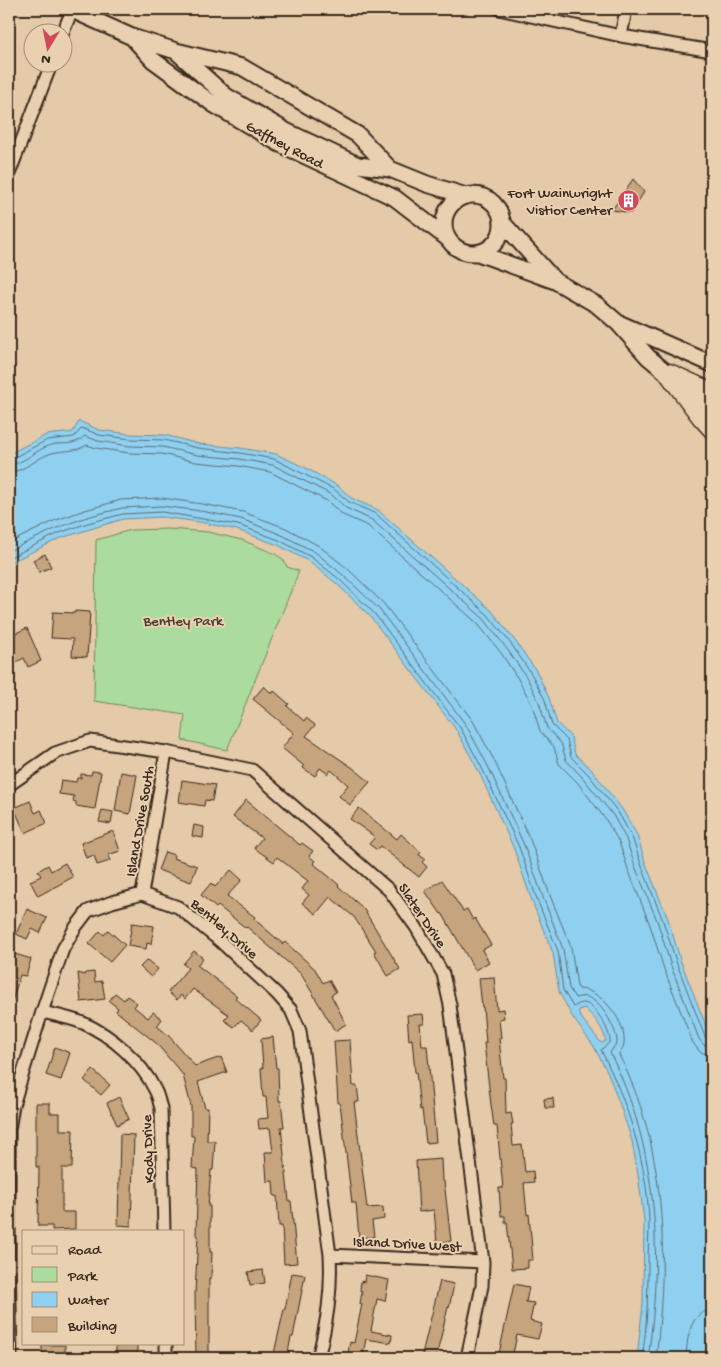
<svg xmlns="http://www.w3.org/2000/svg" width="721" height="1367" viewBox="0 0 721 1367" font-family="'Gochi Hand',sans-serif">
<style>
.green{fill:#abdc9d;stroke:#73835e}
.water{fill:#8fd0f0;stroke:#6d8e9c;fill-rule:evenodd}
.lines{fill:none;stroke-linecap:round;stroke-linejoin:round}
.shore{stroke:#5d6c72;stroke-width:1}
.building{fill:#c6a47d;stroke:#3b2a1e}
.minor-casing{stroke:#3b2a1e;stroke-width:15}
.secondary-casing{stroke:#3b2a1e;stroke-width:19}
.trunk-casing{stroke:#3b2a1e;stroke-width:21}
.minor{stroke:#e8d0b0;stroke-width:11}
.secondary{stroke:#e8d0b0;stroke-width:15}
.trunk{stroke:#e8d0b0;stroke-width:18}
.labels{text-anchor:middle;stroke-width:4;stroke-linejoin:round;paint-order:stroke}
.street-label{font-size:15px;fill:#3b2a1e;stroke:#e8d0b0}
.poi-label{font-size:15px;fill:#3b2a1e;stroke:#e8d0b0;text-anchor:end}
.park-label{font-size:15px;fill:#463c2b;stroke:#e8d0b0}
</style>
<rect width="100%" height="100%" fill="#e4caa8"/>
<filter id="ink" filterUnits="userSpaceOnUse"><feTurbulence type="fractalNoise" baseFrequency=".02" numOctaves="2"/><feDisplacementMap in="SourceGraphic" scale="10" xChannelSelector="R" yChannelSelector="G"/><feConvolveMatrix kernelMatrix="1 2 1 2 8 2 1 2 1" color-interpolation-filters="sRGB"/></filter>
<g filter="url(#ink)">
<path class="green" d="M169,529L208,532L242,540L275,554L283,559L287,567L299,571L227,750L182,740L185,715L94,701L96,540L131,530Z"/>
<path class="water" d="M79,421L99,430L131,434L165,435L199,444L240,448L276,454L306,468L338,486L351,498L378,510L492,611L516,642L537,672L549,698L557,723L571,737L575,754L592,770L622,809L637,835L645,862L668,919L681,962L712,1041V1317L704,1358H637L643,1303L644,1221L639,1181L632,1141L620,1105L608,1073L593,1045L573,1018L559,992L553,953L533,904L514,849L478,770L457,731L370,616L336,583L308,561L278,545L237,530L199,522L162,517L123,519L61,538L9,563V454L46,435L73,432ZM584,1008C594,1017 603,1027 606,1041L601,1043L579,1015V1010Z"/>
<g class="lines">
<path class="shore" d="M9,459L13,458L47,440L74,437L82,428L99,435L131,439L164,440L198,448L240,453L274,459L335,490L349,502L376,514L488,615L512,645L532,675L545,700L552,725L567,740L571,757L588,774L618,812L632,837L641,864L663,921L677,964L705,1037L708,1040L712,1041
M9,465C23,464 35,451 48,446C62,441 72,448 85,436L98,441L130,446L163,447L197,455L239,459L273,465L332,495L346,508L372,520L484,619L507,649L527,678L539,702L547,728L561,743L566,760L583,778L613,815L626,839L635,866L658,923L671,966L699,1039L704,1045L712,1047
M9,472C25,472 37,457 52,453C65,450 76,452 87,445L96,448L129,453L162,454L196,462L238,466L270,472L327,501L343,515L368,526L478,624L501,653L520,682L532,705L540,731L554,747L559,764L578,783L606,820L619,842L628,869L650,925L664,969L693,1043L700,1052L712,1055
M9,543L54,521L85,510L121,500L162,498L202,504L243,512L286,528L319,546L348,569L384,604L473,721L495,762L531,842L551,898L571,947L577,986L579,989C600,989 624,1019 624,1039C625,1045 622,1050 619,1055C667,1149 668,1255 656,1358
M9,551L57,528L87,517L122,508L161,506L201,511L241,519L282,535L315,552L343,575L379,609L466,725L488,766L524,845L544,900L563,949L569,988L575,998C579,997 583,996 587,997C601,1001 617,1029 617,1042L610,1053C658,1148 663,1255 648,1358
M9,558L59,533L88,523L123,514L162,512L238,525L279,540L311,557L339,579L374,613L461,729L482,768L519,847L538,902L558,951L563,990L573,1007C576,1006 581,1002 584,1003C595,1004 611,1032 610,1042L601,1050C628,1103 647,1162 649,1221C649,1235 648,1249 648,1263C648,1295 647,1327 642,1358
M686,1358C687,1340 689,1311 712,1310"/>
</g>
<path class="building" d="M633,179L644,192L631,213L612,210Z
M45,554L51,567L39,572L33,560Z
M75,611L90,612L87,657L72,656L73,639L51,638L53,612L75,613Z
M27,628L41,661L28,667L24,658L16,662L13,656L9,658V636Z
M264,686L272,694L274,691L289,704L287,706L304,721L306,718L315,725L306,736L353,768L370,782L350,805L339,796L348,785L331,770L328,774L320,768L315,776L303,768L304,766L282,748L294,733L253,699Z
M92,771L101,772L95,809L76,806V802L73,801L74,796L59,794L61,780L76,782L77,778H81V774L91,775Z
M121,772L137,775L130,814L115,811Z
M182,780L215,785L212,801L205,800L204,806L179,802Z
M246,800L300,845L302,843L313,851L309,856L315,861L313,863L339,885L338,886L363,908L400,969L388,976L374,952L376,951L354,917L330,897L316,914L302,903L309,895L302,889L308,881L277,857L274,862L254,848L262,838L233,817Z
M30,801L35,813L41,810L47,823L25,833L14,808Z
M359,808L397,839L401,834L421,852L419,855L425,859L422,862L427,867L419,877L380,846L377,850L369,844L375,837L350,819Z
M102,810L113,812L111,824L99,822Z
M194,825L204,827L203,838L192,836Z
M113,831L120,851L108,855L110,861L97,865L94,855L86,858L81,843Z
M165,852L174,855L173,858L197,866L191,882L158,870Z
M65,863L73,877L38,896L30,881L41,876L38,871L48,865L51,871Z
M231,870L242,880L227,896L255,917L254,919L283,944L285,942L315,969L323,983L329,980L336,992L331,995L346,1024L335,1031L301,974L247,927L246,928L218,906L216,908L201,895L211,883L215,887Z
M442,880L463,911L467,909L473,920L475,918L491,945L482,950L489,962L475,970L442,913L441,914L425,891Z
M27,909L47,918L40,933L32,929L27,939L16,934Z
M132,923L154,926L151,944L147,943L146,949L128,946Z
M108,930L125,945L110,962L89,944L100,931L104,935Z
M194,951L203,958L197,965L237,996L235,998L261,1020L253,1030L241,1020L234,1027L224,1020L229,1015L193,989L185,999L181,995L177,1000L168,992L188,968L183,964Z
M9,952L31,959L26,976L20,975L11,1005L9,1004Z
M147,960L158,969L151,977L140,967Z
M94,972L95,982L102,981L105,999L81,1002L78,973L84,975L85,973Z
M494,977L497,1010L503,1009L504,1018L499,1019L501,1038H499L503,1078H505L506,1114L511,1113L513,1124H511L513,1146L522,1145L525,1172L533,1171L534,1182L524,1183L527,1215L529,1214L533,1260H528V1268L512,1269L507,1222H505V1216H501L499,1188H503L501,1168L497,1126H494L491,1105L484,1043H486L483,1007H482L479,978Z
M115,993L124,1000L127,996L137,1003L134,1007L148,1018L153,1012L162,1019L157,1026L168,1035L195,1066L221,1057L227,1072L198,1082L205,1108H208L207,1141H215L213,1170H211L208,1206H210V1252H212L211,1278H209V1358H196L195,1293L198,1235H196L198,1169L192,1168L194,1136H191V1106L183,1075L156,1043L116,1011L118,1008L109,1001Z
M423,1014L424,1024H420L422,1046H427L436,1142L426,1143L422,1109L420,1110L416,1072H415L412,1039L409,1040L407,1015Z
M273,1037L276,1068H278L279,1101H281L284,1127H281L289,1201H291L297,1263L284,1264L282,1226H279L277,1196H274L273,1181L267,1182L265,1152H273L270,1128L259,1129L258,1119L268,1118L266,1097H263L261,1068H263L261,1039Z
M350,1040L353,1086H357L359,1102H354L367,1208L383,1207L384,1219L372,1221L374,1237L359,1238L356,1203H352L340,1103H338L334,1041Z
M55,1047L70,1053L61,1080L46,1075Z
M93,1070L110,1085L101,1095L84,1080Z
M119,1097L129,1119L117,1125L107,1103Z
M553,1098L554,1108H545L544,1099Z
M36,1103H50V1113H60V1130H73L72,1168H62V1212H75V1229L52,1230V1226H38L39,1167H36Z
M120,1134L134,1135L131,1226L118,1225Z
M441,1159L442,1181H444L451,1241L437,1243L434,1210L419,1212L416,1161Z
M263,1270L265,1283L250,1285L248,1272Z
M292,1273L305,1275L293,1337H291L287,1358H273L284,1309H285Z
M365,1275L389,1280L385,1301L377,1299L371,1331L392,1335L391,1343L366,1339L362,1358H347L350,1342L354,1343L362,1304H360L362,1291H360L361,1281L364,1282Z
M440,1281L454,1284L449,1308L448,1307L436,1358H421Z
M514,1284L529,1287L526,1302L534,1303L530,1321L542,1324L538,1339L517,1335L512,1358H498Z
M116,1343H137V1358H123V1354H116Z
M42,1345H65V1358H42Z"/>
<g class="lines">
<defs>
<path id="minor" d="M499,9L621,36L712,51
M62,35L72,10
M621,36L626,9
M9,174L52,62
M9,785L55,753L90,741L166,752L252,770L389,890L416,927L443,974L450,1005L483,1262L482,1286L467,1358
M142,894L166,752
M42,1012C55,1015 70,1018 83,1023C111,1035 141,1061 155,1090C158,1095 159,1102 161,1108L164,1231
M330,1255L483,1262
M11,1358L9,1254V1130L13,1105L42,1012L63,949L75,928L88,911L112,902L142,894L178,907L220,941L277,994L291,1010L300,1031L330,1255C332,1292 327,1322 318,1358
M166,1358V1343"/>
<path id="secondary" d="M70,9L132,37L176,51L242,67L358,135L390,169L427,184L466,196
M133,38L153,60L213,104L280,144L395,198L447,238
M178,53L226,96L286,131L358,165L390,169
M444 224a29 29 0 1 1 58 0a29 29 0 1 1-58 0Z
M502,222L554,280
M478,253L555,281L597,305L618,323L648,357L712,411
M621,324L712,364"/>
<path id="trunk" d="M668,373L702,418L712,429
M669,373L700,387L712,396"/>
</defs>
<use href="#minor" class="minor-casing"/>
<use href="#secondary" class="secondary-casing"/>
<use href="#trunk" class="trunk-casing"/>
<use href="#minor" class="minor"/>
<use href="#secondary" class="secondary"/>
<use href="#trunk" class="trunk"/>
</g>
</g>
<defs>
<symbol id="building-disc" viewBox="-11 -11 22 22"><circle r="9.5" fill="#d1495b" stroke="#e8d0b0"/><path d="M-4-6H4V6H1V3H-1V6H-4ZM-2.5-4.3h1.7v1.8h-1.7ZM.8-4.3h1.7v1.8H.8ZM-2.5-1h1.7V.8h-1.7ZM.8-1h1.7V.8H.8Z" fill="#fff"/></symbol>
</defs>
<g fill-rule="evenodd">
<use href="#building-disc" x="616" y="188" width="25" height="25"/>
</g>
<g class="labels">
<g class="street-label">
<text transform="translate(285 144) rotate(28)" y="5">Gaffney Road</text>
<text transform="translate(139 821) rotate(-80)" y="5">Island Drive South</text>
<text transform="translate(423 915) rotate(56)" y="5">Slater Drive</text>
<text transform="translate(225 928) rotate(41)" y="5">Bentley Drive</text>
<text transform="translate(147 1149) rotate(-92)" y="5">Kody Drive</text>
<text transform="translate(407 1243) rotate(3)" y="5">Island Drive West</text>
</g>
<g class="poi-label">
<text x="612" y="197">Fort Wainwright<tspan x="612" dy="17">Vistior Center</tspan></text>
</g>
<g class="park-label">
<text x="183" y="625">Bentley Park</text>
</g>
</g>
<rect width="721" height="1367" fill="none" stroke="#e8d0b0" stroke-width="30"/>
<rect x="15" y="15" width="691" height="1337" fill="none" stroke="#3b2a1e" stroke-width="2" filter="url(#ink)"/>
<rect x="22" y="1230" width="162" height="115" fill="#e8d0b0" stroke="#a38e76"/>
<rect x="32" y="1246" width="25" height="8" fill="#e8d0b0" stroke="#a38e76"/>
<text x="68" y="1254" font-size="15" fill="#3b2a1e">Road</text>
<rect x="32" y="1267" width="25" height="15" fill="#abdc9d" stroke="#a38e76"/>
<text x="68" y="1280" font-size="15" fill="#3b2a1e">Park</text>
<rect x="32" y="1292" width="25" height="15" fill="#8fd0f0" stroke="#a38e76"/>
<text x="68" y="1304" font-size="15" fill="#3b2a1e">Water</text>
<rect x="32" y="1317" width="25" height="15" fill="#c6a47d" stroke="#a38e76"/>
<text x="68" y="1330" font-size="15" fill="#3b2a1e">Building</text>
<g transform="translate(48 48) rotate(190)"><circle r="24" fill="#e8d0b0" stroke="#a38e76"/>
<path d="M0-4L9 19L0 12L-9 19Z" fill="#d1495b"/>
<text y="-8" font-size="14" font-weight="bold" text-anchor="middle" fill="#3b2a1e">N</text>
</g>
</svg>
